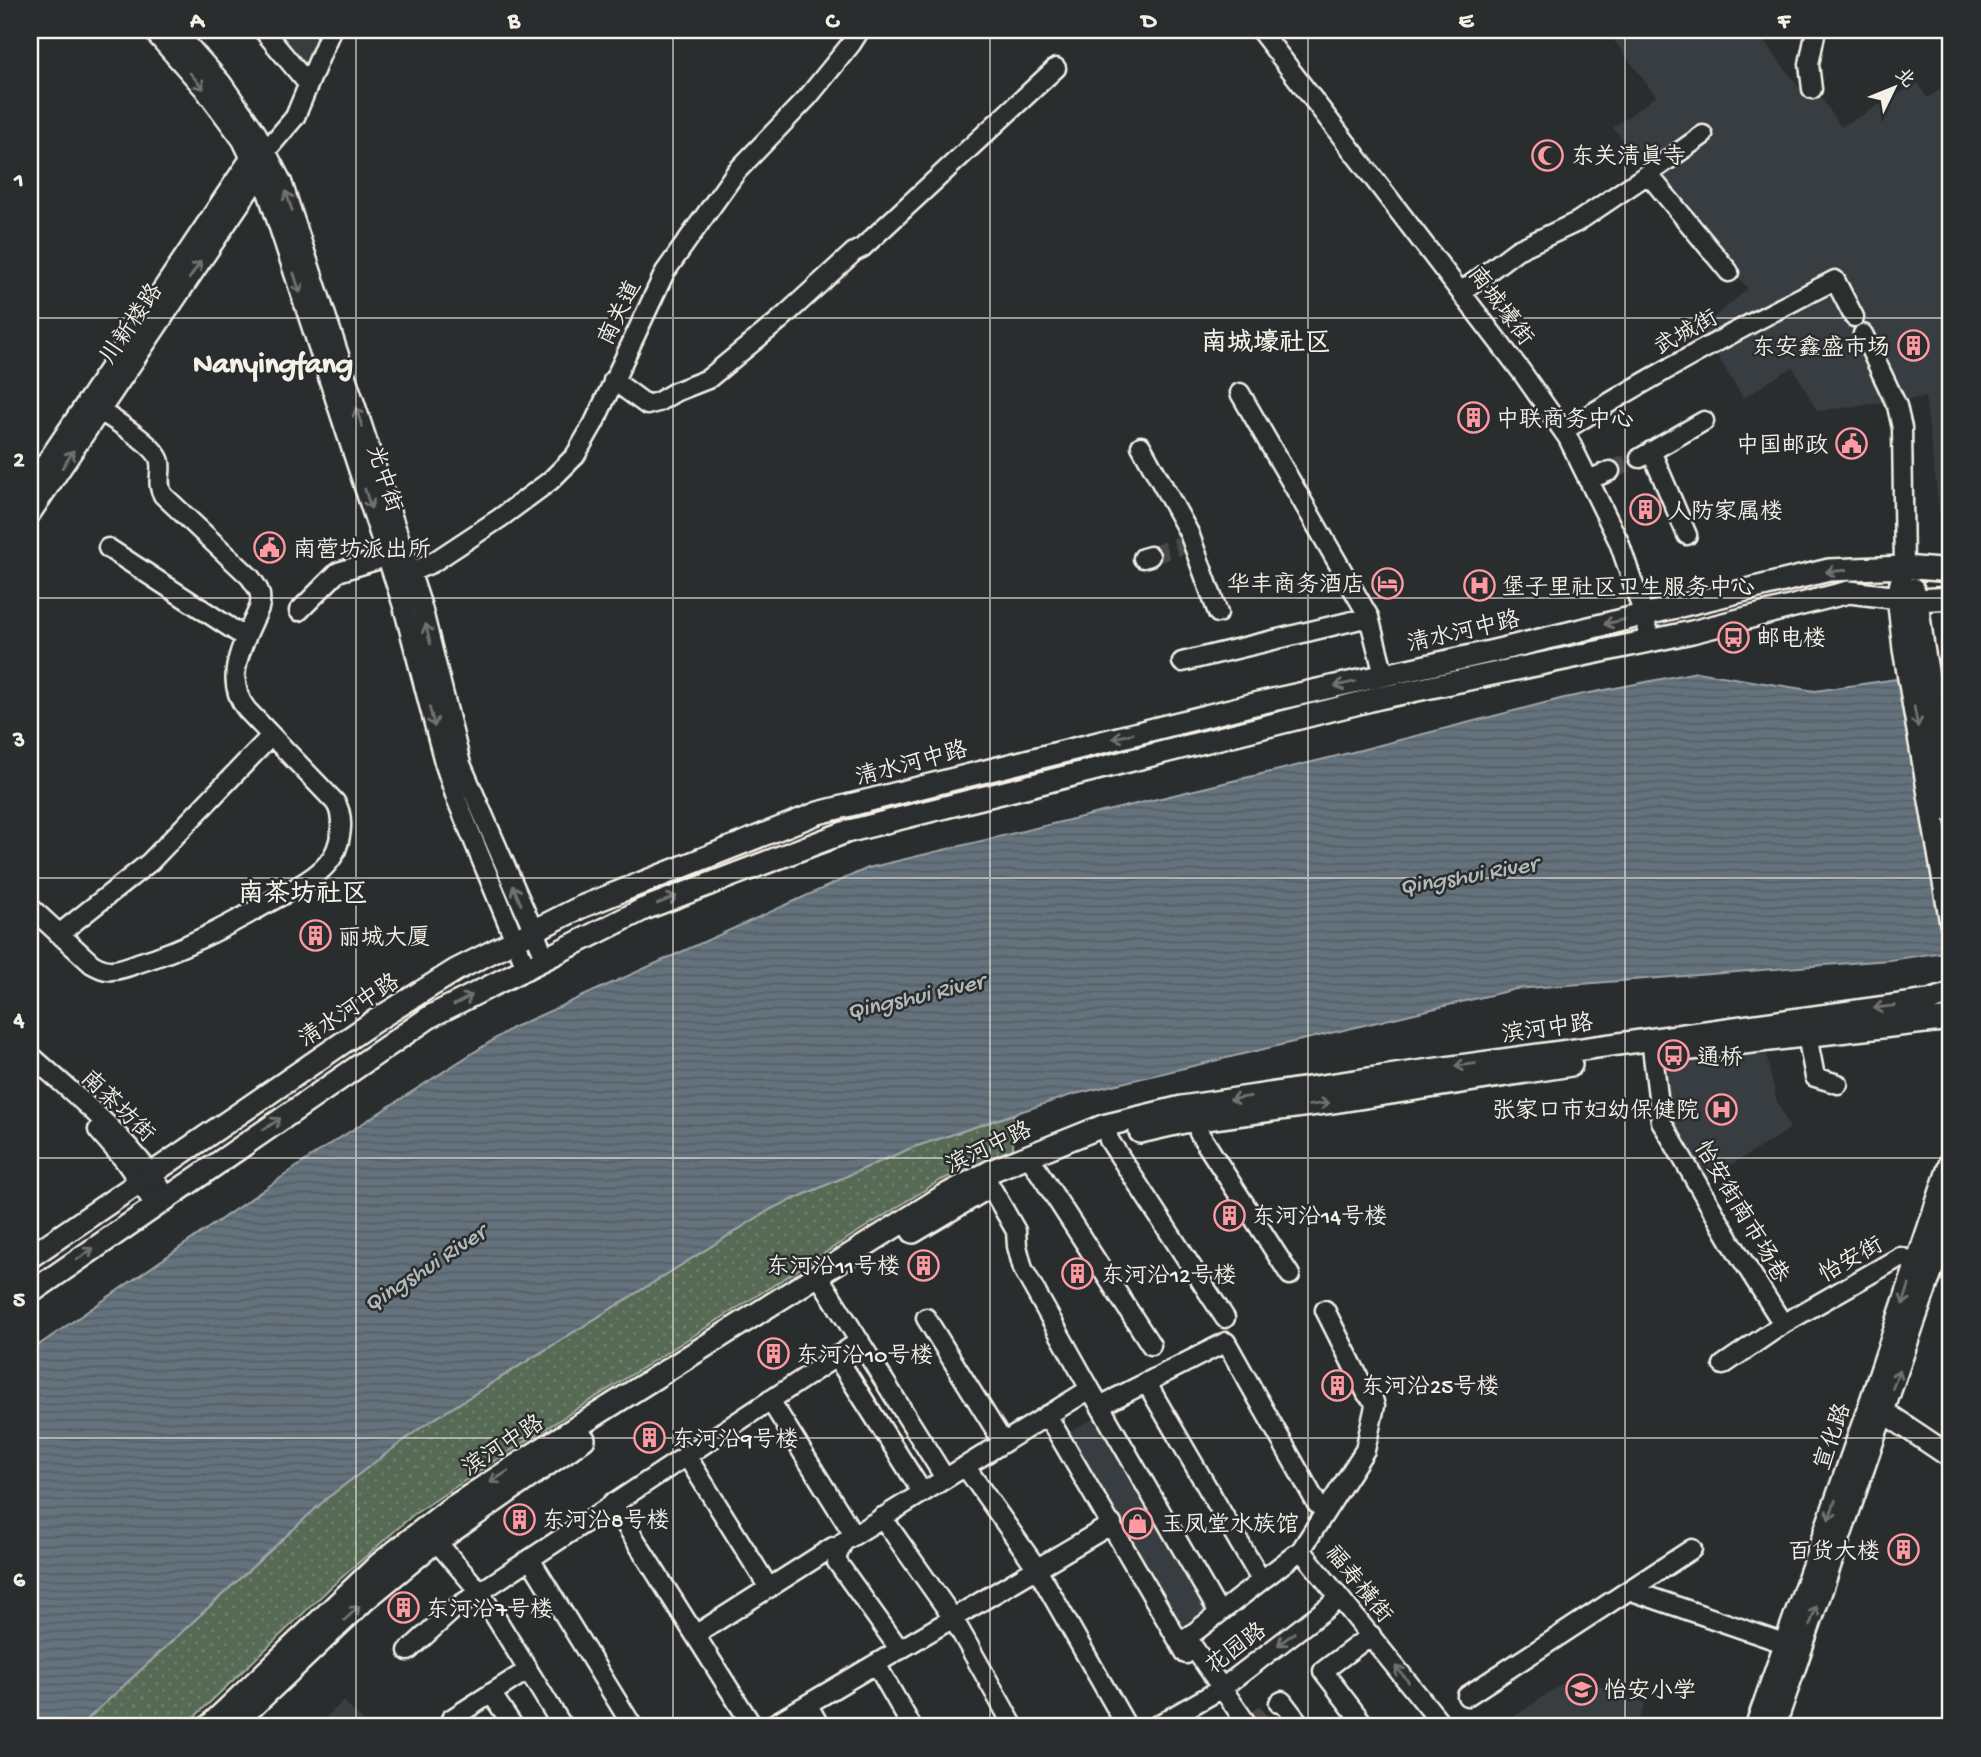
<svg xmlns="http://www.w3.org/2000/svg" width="1981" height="1757" viewBox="0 0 1981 1757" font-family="'Gochi Hand','LXGW WenKai TC',sans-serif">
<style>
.built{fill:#383d43}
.park{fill:url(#park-dots);stroke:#a5ae9e;stroke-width:2}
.water{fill:url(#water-rules);stroke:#9ea5a8;stroke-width:2}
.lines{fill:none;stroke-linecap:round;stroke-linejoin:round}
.minor-tunnel{stroke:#484a4a;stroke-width:18;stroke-dasharray:18 9;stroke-linecap:butt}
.minor-casing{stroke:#f4f1e8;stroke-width:23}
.major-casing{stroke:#f4f1e8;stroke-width:26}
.minor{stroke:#2a2d2e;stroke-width:18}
.major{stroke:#2a2d2e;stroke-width:21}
.oneway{stroke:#71726f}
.grid{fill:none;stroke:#f4f1e8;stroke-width:2;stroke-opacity:0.55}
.labels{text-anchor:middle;stroke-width:5;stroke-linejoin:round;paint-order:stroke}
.poi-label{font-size:23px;fill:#f4f1e8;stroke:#2a2d2e;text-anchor:start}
.street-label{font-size:23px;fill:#f4f1e8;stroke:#2a2d2e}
.water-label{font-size:24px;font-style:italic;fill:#b3b8b8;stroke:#2a2d2e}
.quarter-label{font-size:26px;font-weight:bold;fill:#f4f1e8;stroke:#2a2d2e}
.district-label{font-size:30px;font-weight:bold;fill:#f4f1e8;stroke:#2a2d2e}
.neatline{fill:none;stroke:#f4f1e8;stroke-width:2.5}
.grid-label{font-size:23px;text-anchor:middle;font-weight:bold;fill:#f4f1e8}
</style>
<defs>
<pattern id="park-dots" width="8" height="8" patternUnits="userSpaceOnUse" patternTransform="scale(1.75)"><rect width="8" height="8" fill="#566a54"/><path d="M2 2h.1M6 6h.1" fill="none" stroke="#6f806d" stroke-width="1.8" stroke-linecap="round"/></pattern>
<pattern id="water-rules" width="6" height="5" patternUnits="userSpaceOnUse" patternTransform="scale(1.75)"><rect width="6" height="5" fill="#64727d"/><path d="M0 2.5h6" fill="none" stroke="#565d62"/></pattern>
</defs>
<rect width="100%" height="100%" fill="#2a2d2e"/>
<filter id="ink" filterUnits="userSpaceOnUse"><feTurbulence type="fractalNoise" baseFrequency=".0143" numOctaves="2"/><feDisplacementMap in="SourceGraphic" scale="14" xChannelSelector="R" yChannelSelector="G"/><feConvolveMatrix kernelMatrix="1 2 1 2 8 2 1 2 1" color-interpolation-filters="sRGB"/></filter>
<g filter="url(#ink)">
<path class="built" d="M275,30H320L304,64Z
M1606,30H1755L1807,97L1816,90L1841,127L1918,83L1927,98L1951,83V516H1940L1925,397L1817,411L1793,367L1743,398L1701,328L1748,289L1613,128L1656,96Z
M1766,1053L1776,1099L1790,1129L1701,1183L1664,1120L1661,1061Z
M1095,1418L1207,1612L1180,1627L1068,1433Z
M1573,1676L1645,1703L1636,1727H1499Z
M343,1701L369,1727H316Z"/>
<path class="park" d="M1014,1114L1013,1149L939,1181L496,1460L413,1515L332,1586L184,1727H79L327,1498L423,1426L771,1209L911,1148Z"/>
<path class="water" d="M1951,671V951L1890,960L1516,989L1071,1095L911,1148L771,1209L423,1426L327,1498L79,1727H30V1351L324,1148L512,1028L868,868L1333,757L1564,698L1697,672L1815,691Z"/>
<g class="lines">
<path class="minor-tunnel" d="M1610,471L1640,458
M1150,556L1185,544
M1251,1724L1279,1703"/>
<defs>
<path id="minor" d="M152,30L204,89L242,140L268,194L403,606L444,762L456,798L526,967
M175,30L221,82L256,132L282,182L422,607L461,764L545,957
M263,30L308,84
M1260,30L1521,371L1568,438L1619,542L1644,615L1650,641
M1812,89L1809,64L1816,30
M266,151L295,117L331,30
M1648,174L1703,135
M1461,292L1517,250L1577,222L1648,174L1729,272
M1863,334L1897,406L1902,428L1904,567
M613,380L647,405L658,402L675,392L708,379L781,319L854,252L862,248L1056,68
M1240,393L1369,617L1384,675
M1563,431C1651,376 1742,327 1835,280L1854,317
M1141,446L1189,533L1218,613
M1651,451L1687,535
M1640,458L1704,421
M1588,480L1610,471
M30,486L255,151
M30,515L265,167
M108,548L246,638
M1143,558L1150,556
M399,577L432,563L500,518L550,481L575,456L594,423L665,272L736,172L808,97L851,44L860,30
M299,611L338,572L396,554
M1182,662L1369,617
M30,907L92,964C98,967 104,971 112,970C120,970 130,966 138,963C185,949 227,926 270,902C289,891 314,880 328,863C341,848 346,818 335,802L247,710C221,677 245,641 259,608C263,594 258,588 250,577L163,495C156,483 162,474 160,462C158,445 101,412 86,402
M59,934L150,862L271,736
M1805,1025L1815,1077L1838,1084
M1651,1039L1661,1121L1731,1242L1783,1324
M30,1055C80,1099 131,1140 167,1197
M1196,1110L1199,1133L1290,1275
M1106,1126L1109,1140L1225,1318
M98,1130L124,1160L155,1205
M1028,1155L1151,1345
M984,1175L1016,1231L1017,1246L1023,1269L1090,1389
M818,1275L945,1478
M926,1318L1003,1442
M836,1356L922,1492
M1723,1365L1783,1324L1900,1257L1929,1266
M1146,1382L1261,1580
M770,1400L854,1535
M1100,1406L1219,1613
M1047,1415L1186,1654
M686,1455L769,1588
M965,1466L1036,1567L1127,1727
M612,1503L753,1727
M882,1517L953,1618L1014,1727
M1301,1550L1365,1450L1375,1406L1373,1399L1367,1394L1325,1310
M530,1559L633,1727
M1629,1590L1798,1648
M695,1635L833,1547L839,1548
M900,1650L837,1562V1556L843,1542L1090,1389L1100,1406L1226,1342L1317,1504
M408,1651L454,1609L480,1592L429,1533
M876,1664L912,1727
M491,1693L514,1727
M1467,1696L1692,1549
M1279,1703L1282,1701L1302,1727
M808,1705L820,1727
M457,1727L451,1719L528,1670
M563,1727L480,1592L860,1341
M769,1727L1112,1524
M1154,1727L1221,1689L1340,1598
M1249,1727L1187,1638L1301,1550L1444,1727
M1366,1727L1323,1671L1371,1635"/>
<path id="major" d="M1901,583L1898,596L1904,649L1951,923
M1913,589L1917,600L1923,647L1951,811
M1665,1052L1951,1019
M1140,1132L1184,1122L1332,1102L1571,1065
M913,1232L982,1191
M30,1257L373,1022L456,970L581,907L818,813L1250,705L1494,651L1829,570L1904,567L1951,571
M30,1293L431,1016L644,909L846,832L1379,698L1692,632L1849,592L1917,600L1951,598
M1871,1408L1884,1412L1951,1457
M208,1727L379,1564L448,1510L537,1452L942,1197L991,1171L1103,1126L1182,1107L1409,1073L1929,1001L1951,994
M231,1727L365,1600L428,1548L584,1439
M1756,1727L1869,1407L1951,1161
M1774,1727L1951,1214"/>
</defs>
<use href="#minor" class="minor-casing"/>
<use href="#major" class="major-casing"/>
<use href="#minor" class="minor"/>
<use href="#major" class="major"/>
</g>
<defs><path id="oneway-shaft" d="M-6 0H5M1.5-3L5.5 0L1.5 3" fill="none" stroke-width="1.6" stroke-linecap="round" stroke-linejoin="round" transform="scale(1.75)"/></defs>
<g class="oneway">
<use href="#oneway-shaft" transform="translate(197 81) rotate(49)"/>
<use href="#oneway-shaft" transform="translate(289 201) rotate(-108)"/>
<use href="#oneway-shaft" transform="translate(195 270) rotate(-56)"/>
<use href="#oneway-shaft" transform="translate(297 283) rotate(72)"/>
<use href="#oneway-shaft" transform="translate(359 417) rotate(-108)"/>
<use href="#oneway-shaft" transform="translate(68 459) rotate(-56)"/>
<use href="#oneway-shaft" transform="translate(368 499) rotate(72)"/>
<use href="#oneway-shaft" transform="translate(1836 571) rotate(175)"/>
<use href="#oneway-shaft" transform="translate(1614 622) rotate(167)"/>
<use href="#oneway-shaft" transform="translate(428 634) rotate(-104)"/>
<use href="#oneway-shaft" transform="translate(1345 684) rotate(167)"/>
<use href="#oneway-shaft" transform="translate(432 717) rotate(75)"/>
<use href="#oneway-shaft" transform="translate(1916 717) rotate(80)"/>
<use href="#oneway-shaft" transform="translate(1123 736) rotate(166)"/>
<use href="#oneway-shaft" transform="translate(517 895) rotate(-113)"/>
<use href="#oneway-shaft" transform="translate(667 900) rotate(-22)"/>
<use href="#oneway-shaft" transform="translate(463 1000) rotate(-28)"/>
<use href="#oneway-shaft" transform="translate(1884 1007) rotate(172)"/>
<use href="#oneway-shaft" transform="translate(1465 1065) rotate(172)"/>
<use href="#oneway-shaft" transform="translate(1240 1098) rotate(171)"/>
<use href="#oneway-shaft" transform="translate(1319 1104) rotate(-7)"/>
<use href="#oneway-shaft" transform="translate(272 1124) rotate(-34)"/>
<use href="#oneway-shaft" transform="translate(85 1254) rotate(-35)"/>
<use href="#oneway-shaft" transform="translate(1906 1295) rotate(108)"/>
<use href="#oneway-shaft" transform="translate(1896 1379) rotate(-70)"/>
<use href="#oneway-shaft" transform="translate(499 1477) rotate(147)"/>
<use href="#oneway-shaft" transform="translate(1832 1510) rotate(109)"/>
<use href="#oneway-shaft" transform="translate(352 1613) rotate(-43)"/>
<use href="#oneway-shaft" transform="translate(1813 1616) rotate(-71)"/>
<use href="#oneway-shaft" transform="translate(1286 1639) rotate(142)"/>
<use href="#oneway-shaft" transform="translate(1402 1674) rotate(-129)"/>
</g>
</g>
<path class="grid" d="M356,30V1727M673,30V1727M990,30V1727M1308,30V1727M1625,30V1727M30,318H1951M30,598H1951M30,878H1951M30,1158H1951M30,1438H1951"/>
<defs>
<symbol id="mosque-ring" viewBox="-11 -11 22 22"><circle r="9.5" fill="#2a2d2e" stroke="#ff9aa2" stroke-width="1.5"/><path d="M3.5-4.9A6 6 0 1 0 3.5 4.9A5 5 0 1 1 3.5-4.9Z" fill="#ff9aa2"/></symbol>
<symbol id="building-ring" viewBox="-11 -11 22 22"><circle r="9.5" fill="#2a2d2e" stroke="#ff9aa2" stroke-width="1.5"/><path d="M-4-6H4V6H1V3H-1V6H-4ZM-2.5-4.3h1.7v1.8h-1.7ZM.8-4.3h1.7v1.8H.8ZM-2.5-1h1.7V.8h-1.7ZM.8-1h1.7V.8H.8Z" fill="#ff9aa2"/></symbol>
<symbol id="civic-ring" viewBox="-11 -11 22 22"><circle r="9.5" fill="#2a2d2e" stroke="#ff9aa2" stroke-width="1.5"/><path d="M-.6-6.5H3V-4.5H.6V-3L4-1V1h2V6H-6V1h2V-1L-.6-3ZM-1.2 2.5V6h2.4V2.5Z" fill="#ff9aa2"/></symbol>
<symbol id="hotel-ring" viewBox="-11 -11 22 22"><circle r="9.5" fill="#2a2d2e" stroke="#ff9aa2" stroke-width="1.5"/><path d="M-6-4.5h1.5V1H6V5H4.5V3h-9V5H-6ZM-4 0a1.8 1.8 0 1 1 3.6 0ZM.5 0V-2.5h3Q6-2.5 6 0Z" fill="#ff9aa2"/></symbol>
<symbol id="hospital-ring" viewBox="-11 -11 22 22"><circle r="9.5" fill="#2a2d2e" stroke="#ff9aa2" stroke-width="1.5"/><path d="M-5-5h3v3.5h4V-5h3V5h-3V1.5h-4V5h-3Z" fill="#ff9aa2"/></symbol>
<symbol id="bus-ring" viewBox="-11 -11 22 22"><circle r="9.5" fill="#2a2d2e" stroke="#ff9aa2" stroke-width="1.5"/><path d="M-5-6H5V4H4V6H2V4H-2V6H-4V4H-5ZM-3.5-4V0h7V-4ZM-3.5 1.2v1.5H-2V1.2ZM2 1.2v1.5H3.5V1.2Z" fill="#ff9aa2"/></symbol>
<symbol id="shop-ring" viewBox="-11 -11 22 22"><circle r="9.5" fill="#2a2d2e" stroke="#ff9aa2" stroke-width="1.5"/><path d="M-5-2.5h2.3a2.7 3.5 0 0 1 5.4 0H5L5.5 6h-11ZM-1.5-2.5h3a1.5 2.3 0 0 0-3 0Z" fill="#ff9aa2"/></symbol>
<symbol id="school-ring" viewBox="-11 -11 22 22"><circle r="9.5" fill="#2a2d2e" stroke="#ff9aa2" stroke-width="1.5"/><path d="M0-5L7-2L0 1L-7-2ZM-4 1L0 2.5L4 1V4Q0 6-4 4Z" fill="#ff9aa2"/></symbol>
</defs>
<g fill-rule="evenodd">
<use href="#mosque-ring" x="1530" y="138" width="35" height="35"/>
<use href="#building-ring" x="1896" y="328" width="35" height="35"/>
<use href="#building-ring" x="1456" y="400" width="35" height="35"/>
<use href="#civic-ring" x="1834" y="426" width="35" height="35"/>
<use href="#building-ring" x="1628" y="492" width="35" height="35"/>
<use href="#civic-ring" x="252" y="530" width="35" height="35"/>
<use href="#hotel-ring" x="1370" y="566" width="35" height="35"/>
<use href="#hospital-ring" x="1462" y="568" width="35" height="35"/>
<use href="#bus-ring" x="1716" y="620" width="35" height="35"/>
<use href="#building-ring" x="298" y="918" width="35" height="35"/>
<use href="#bus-ring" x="1656" y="1038" width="35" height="35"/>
<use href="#hospital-ring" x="1704" y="1092" width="35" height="35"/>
<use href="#building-ring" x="1212" y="1198" width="35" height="35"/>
<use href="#building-ring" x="906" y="1248" width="35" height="35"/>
<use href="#building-ring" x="1060" y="1256" width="35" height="35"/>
<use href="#building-ring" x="756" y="1336" width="35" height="35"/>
<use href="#building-ring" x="1320" y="1368" width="35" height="35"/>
<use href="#building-ring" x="632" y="1420" width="35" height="35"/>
<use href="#building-ring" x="502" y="1502" width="35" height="35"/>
<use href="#shop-ring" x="1120" y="1506" width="35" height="35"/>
<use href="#building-ring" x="1886" y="1532" width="35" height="35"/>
<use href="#building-ring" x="386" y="1590" width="35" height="35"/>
<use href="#school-ring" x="1564" y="1672" width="35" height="35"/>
</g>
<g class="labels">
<g class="poi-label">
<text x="1571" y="163">东关清真寺</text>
<text x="1890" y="354" text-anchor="end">东安鑫盛市场</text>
<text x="1496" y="426">中联商务中心</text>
<text x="1828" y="452" text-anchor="end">中国邮政</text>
<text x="1668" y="518">人防家属楼</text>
<text x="293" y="556">南营坊派出所</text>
<text x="1365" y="591" text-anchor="end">华丰商务酒店</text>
<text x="1502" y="594">堡子里社区卫生服务中心</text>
<text x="1757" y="645">邮电楼</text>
<text x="338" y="944">丽城大厦</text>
<text x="1697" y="1064">通桥</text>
<text x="1699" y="1117" text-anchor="end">张家口市妇幼保健院</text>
<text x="1252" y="1223">东河沿14号楼</text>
<text x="900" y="1273" text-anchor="end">东河沿11号楼</text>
<text x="1101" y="1282">东河沿12号楼</text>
<text x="796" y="1362">东河沿10号楼</text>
<text x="1361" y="1393">东河沿25号楼</text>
<text x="672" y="1446">东河沿9号楼</text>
<text x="542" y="1527">东河沿8号楼</text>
<text x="1161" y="1531">玉凤堂水族馆</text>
<text x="1880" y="1558" text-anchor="end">百货大楼</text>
<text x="426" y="1616">东河沿7号楼</text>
<text x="1604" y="1697">怡安小学</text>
</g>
<g class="street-label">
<text transform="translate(1502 305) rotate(53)" y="8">南城壕街</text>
<text transform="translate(618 312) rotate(-64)" y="8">南关道</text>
<text transform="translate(130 323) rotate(-56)" y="8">川新楼路</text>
<text transform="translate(1685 331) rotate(-29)" y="8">武城街</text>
<text transform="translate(386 478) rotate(72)" y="8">光中街</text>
<text transform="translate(1463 630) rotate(-13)" y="8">清水河中路</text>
<text transform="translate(911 762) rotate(-15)" y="8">清水河中路</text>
<text transform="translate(348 1009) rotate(-33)" y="8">清水河中路</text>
<text transform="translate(1547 1027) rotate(-8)" y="8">滨河中路</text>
<text transform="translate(119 1105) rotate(44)" y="8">南茶坊街</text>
<text transform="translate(988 1146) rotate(-25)" y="8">滨河中路</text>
<text transform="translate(1743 1211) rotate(59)" y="8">怡安街南市场巷</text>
<text transform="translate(1850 1258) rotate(-29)" y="8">怡安街</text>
<text transform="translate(1831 1436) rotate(-71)" y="8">宣化路</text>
<text transform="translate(502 1444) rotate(-33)" y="8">滨河中路</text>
<text transform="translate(1360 1583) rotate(51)" y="8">福寿横街</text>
<text transform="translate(1235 1647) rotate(-37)" y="8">花园路</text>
</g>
<g class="water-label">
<text transform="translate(1468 874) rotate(-10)" y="8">Qingshui River</text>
<text transform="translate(915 995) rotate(-13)" y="8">Qingshui River</text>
<text transform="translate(424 1267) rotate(-33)" y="8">Qingshui River</text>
</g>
<g class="quarter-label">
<text x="1266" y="350">南城壕社区</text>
<text x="303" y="901">南茶坊社区</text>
</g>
<g class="district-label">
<text x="273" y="372">Nanyingfang</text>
</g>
</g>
<rect width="1981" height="1757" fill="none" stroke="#2a2d2e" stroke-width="77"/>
<g transform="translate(1894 88) rotate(47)" stroke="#2a2d2e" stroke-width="5" paint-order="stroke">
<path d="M0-5L12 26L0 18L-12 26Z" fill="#f4f1e8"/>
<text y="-10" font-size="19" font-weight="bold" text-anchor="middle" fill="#f4f1e8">北</text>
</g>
<rect x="38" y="38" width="1904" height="1680" class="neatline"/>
<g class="grid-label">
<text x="197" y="27">A</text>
<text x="514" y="27">B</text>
<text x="832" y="27">C</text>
<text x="1149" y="27">D</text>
<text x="1466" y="27">E</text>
<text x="1784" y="27">F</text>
<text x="19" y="186">1</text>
<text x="19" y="466">2</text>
<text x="19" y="746">3</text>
<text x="19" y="1026">4</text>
<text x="19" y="1306">5</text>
<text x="19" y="1586">6</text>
</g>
</svg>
